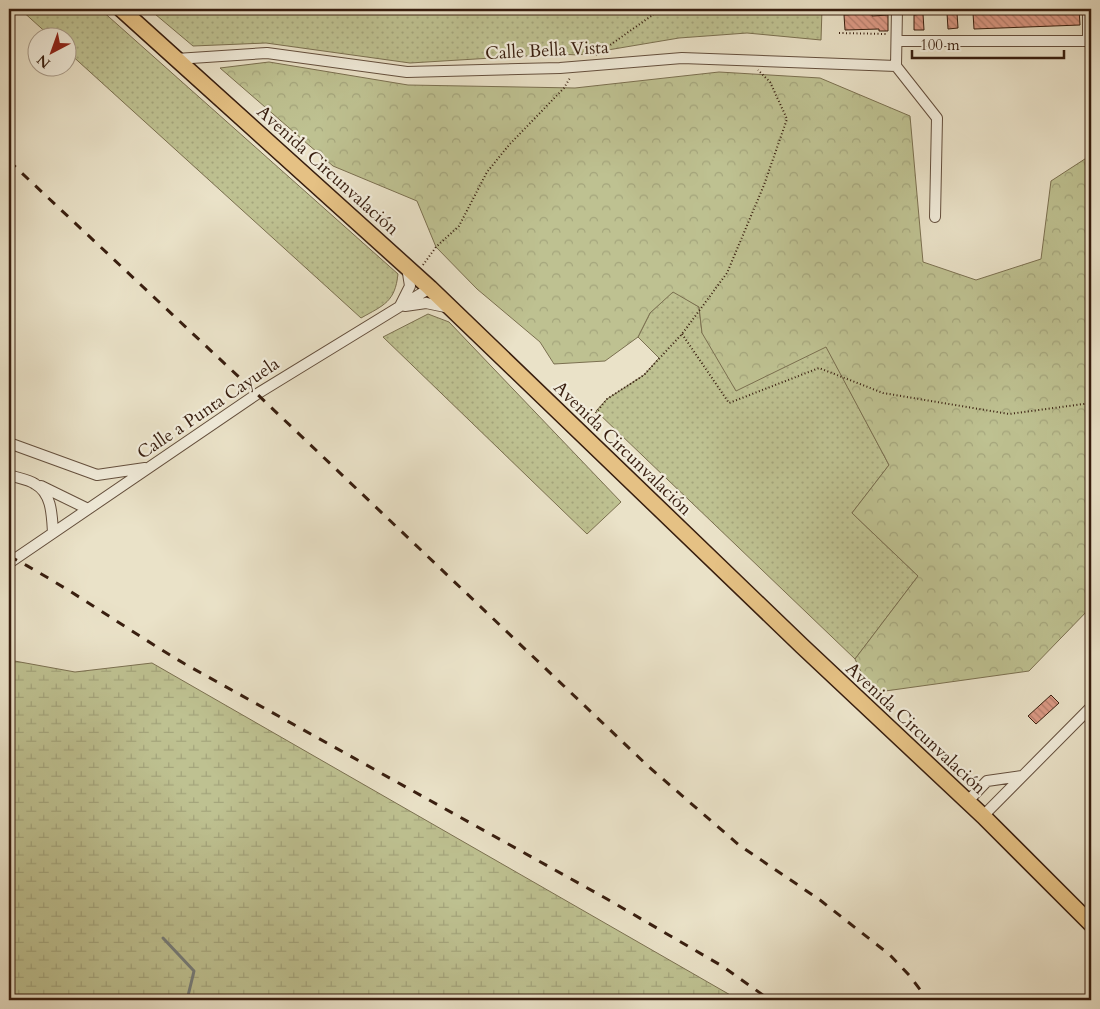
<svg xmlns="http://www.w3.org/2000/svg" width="1100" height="1009" viewBox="0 0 1100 1009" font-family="Cardo,serif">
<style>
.grass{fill:url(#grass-dots);stroke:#7b7050}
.forest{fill:url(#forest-crowns);stroke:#7b7050}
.wetland{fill:url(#wetland-marsh);stroke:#7b7050}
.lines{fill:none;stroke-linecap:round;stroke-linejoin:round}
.stream{stroke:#757c7a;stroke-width:3}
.building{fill:url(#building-back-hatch);stroke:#381e0f}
.minor-casing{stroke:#644f3d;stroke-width:12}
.highway-casing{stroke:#381e0f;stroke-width:18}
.path{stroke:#381e0f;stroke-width:2;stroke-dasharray:1 2.5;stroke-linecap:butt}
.minor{stroke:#f1ecdb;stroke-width:10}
.highway{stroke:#e5c184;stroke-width:15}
.rail{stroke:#381e0f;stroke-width:3;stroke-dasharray:9 9;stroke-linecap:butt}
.labels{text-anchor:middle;stroke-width:4.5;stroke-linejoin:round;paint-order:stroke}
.street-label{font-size:18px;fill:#381e0f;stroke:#f1ecdb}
</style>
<defs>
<pattern id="grass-dots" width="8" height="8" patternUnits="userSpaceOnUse" patternTransform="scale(1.25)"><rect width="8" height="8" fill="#bec191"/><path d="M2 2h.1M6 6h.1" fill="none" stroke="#a4a57c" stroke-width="1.8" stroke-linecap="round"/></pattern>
<pattern id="forest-crowns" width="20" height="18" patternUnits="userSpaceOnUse" patternTransform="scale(1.25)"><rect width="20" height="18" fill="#bec191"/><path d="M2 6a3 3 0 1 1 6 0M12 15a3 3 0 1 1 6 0" fill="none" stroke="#a4a57c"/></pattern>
<pattern id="wetland-marsh" width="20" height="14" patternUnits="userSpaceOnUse" patternTransform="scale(1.25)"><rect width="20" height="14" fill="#bec191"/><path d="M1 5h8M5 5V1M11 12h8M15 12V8" fill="none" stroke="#a4a57c"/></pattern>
<pattern id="building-back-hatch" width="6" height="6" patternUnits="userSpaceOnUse" patternTransform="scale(1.25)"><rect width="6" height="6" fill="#dd9b87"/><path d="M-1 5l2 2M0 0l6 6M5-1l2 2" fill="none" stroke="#b47e6d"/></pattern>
</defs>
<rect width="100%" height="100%" fill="#eae2c8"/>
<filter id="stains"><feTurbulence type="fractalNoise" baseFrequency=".004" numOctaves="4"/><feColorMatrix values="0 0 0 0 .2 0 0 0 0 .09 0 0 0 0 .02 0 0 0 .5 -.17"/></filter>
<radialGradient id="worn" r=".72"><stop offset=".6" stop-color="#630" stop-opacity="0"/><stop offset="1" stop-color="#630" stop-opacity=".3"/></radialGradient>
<path class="grass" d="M20,9H100L398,274C395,302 384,305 361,318L68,52V38L51,37Z
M149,9H822L821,40L747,33L679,38L578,55L558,54L410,63L266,43L193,46Z
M673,291L699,307L702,333L826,346L889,465L852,513L918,576L855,659L596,411L607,399L644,375L659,358L638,337L650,313Z
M428,314L449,322L621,502L587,534L383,337Z"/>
<path class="forest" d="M269,62L408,85L575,88L719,72L820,78L910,116L923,262L976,280L1041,259L1051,181L1091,155V607L1029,671L871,693L855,659L918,576L852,513L889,465L826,347L736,391L702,333L699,307L673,292L650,313L638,337L605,361L554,364L540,342L477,289L436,247L417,201L333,166L220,68Z"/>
<path class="wetland" d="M9,660L75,672L152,663L739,1000H9Z"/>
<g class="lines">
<path class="stream" d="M163,938L194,971L187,1000"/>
</g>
<path class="building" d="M1079,9L1080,25L974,29L973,13Z
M872,13V16L888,15V31H879V29L845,30L844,15Z
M947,13H957L958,28L948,29Z
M923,14L924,30H914V15Z
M1051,695L1059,703L1036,724L1028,716Z"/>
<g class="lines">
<defs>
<path id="minor" d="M897,41H1091
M1088,41V9
M176,59L267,53L407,72L560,68L682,58L896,66L897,9
M896,66L937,118L935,217
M400,306L410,286L407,267
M405,306L426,303L450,308
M9,443L97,475L145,468
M9,475C17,478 28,479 35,484C52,493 52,516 53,533
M41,486L88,509
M9,563L257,394L430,288
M967,802L987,781L1022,776
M983,816L1091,707"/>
<path id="highway" d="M121,9L430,288L802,646L983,816L1091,924"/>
</defs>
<use href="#minor" class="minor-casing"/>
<use href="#highway" class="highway-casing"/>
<path class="path" d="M839,33L886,34
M596,55L661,9
M423,265L436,247L459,226L487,172L509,145L564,88L570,78
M682,334L729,403L819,368L883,393L1009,414L1091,403
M587,424L607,399L644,375L682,334L727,273L764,185L787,119L770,82L758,70"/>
<use href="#minor" class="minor"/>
<use href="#highway" class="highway"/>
<path class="rail" d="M9,161L257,394L649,767L739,845L820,900L890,955L909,975L928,1000
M9,556C70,588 126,629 185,664L607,899L722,966L770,1000"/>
</g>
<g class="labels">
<g class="street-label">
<text transform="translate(547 50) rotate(-3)" y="6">Calle Bella Vista</text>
<text transform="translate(328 170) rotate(42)" y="6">Avenida Circunvalación</text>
<text transform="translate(208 408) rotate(-34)" y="6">Calle a Punta Cayuela</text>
<text transform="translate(623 448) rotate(44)" y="6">Avenida Circunvalación</text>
<text transform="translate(916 728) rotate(43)" y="6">Avenida Circunvalación</text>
</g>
</g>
<rect width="1100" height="1009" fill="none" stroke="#eae2c8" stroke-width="30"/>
<rect x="10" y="10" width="1080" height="989" fill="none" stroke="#381e0f" stroke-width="2.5"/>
<rect x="15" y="15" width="1070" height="979" fill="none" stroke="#381e0f"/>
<g transform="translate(52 52) rotate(221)"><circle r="24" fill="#f1ecdb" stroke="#a79a89"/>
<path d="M0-4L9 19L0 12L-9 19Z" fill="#8f2418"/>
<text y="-8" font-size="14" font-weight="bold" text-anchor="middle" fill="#381e0f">N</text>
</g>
<path d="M912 50v8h152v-8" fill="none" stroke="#381e0f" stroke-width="2.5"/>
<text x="920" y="50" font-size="15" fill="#381e0f" stroke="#f1ecdb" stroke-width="4" paint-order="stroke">100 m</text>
<rect width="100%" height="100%" filter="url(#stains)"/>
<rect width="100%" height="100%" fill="url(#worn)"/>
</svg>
